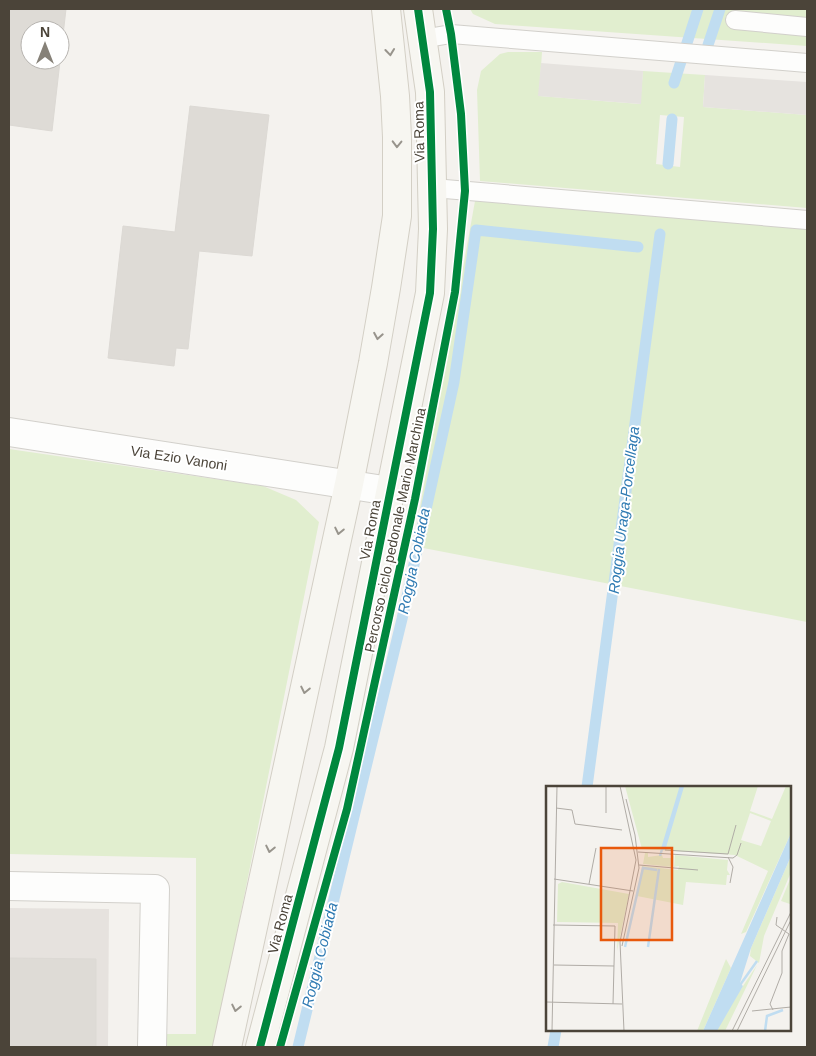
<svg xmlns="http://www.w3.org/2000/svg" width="816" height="1056" viewBox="0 0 816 1056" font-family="Arial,sans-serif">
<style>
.industrial{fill:#e6e2de}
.green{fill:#e1eecf;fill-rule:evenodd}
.parking{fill:#e6e3df}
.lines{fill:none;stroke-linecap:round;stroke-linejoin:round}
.stream{stroke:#c0ddf1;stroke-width:11}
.building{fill:#dedbd6;stroke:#dcd9d4;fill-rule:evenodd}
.lane-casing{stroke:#d2d0cb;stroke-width:20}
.street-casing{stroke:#d2d0cb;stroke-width:30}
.secondary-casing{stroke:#d3cfc5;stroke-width:30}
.lane{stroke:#fdfdfc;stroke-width:18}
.street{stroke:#fdfdfc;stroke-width:28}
.secondary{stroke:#f7f6f1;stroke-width:28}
.cycleway-casing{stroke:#fff;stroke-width:11}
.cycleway{stroke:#00873e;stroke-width:8}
.oneway{stroke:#98948c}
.labels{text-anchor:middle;stroke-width:4;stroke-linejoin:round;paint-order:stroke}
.street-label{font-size:14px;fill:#4b4439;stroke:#fff}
.water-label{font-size:15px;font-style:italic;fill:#2e7ab2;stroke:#fff}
.inset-river{fill:none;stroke:#c0ddf1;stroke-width:2.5}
.inset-road{fill:none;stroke:#b0aca6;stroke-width:1}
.view{fill:#e8590c;fill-opacity:0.15;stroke:#e8590c;stroke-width:2.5}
.inset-edge{fill:none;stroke:#4b4439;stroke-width:2.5}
</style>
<rect width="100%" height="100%" fill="#f4f2ee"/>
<path class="industrial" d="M9,908L109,909L108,1047H9Z"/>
<path class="green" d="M470,9H807V46L495,24L473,14Z
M508,52H542L539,96L640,104L643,71L705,75L703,107L807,115V208L480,181L477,90L481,71L500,54ZM660,115L684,117L680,167L656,164Z
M475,201L807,228V622L413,546Z
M9,449L263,486L296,500L319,522L214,1047H165V1034H196V858L9,854Z"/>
<path class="parking" d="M541,63L643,71L641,104L538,96Z
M705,75L807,82V115L703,107Z"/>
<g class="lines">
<path class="stream" d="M708,45L720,9
M674,83L698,9
M668,164L672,119
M587,787L660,234
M298,1047L402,619L454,382L476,230L638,247
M553,1047L556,1030"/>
</g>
<path class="building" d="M9,9H66L52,131L9,125ZM30,30H60V60H30Z
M190,106L269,115L252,256L199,251L188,349L176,348L174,366L108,358L123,226L175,232Z
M9,958L96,959V1047H9Z"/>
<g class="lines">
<defs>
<path id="lane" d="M735,20L807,27
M422,39L451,34L807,63
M433,188L807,220"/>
<path id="street" d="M9,432L390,491
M9,886L155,889L152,1047"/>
<path id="secondary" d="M227,1047L349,484L373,363L386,288L397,216V137L395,96L386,9
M260,1047L339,748L430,293L433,229L430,92L418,9"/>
</defs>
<use href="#lane" class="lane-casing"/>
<use href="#street" class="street-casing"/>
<use href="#secondary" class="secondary-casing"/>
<use href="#lane" class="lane"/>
<use href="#street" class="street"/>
<use href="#secondary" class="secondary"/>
<defs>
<path id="cycleway" d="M260,1047L339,748L430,293L433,229L430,92L418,9
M280,1047L347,809L415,499L455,292L465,191L461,114L451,34L446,9"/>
</defs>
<use href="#cycleway" class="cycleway-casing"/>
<use href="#cycleway" class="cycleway"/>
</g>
<defs><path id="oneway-chevron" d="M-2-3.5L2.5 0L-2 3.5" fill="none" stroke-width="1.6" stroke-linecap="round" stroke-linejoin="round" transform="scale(1.25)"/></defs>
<g class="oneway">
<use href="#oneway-chevron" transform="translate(390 52) rotate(84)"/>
<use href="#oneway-chevron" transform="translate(397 144) rotate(91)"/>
<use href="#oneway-chevron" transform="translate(378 336) rotate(100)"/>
<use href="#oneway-chevron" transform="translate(339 531) rotate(102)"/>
<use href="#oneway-chevron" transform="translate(305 690) rotate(102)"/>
<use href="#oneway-chevron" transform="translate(270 849) rotate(102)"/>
<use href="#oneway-chevron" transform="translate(236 1008) rotate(102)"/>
</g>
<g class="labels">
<g class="street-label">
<text transform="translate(419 132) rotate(-91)" y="5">Via Roma</text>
<text transform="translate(179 458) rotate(9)" y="5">Via Ezio Vanoni</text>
<text transform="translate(370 530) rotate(-79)" y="5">Via Roma</text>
<text transform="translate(395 530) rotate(-78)" y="5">Percorso ciclo pedonale Mario Marchina</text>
<text transform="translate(280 924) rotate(-75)" y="5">Via Roma</text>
</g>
<g class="water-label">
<text transform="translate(624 510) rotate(-83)" y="5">Roggia Uraga-Porcellaga</text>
<text transform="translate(414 561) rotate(-78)" y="5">Roggia Cobiada</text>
<text transform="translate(320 955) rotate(-76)" y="5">Roggia Cobiada</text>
</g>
</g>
<g transform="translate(546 786)">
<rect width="245" height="245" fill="#f4f2ee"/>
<path d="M79,0H212L204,25L226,33L240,0H245V47L200,146L195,148L222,85L189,69L96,63ZM204,27L225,35L215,60L195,54ZM99,67H102V71L116,69L117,72H126L128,69L127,81L97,78ZM129,69L182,74L181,84L184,89H181L180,99L140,96L137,119L91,110L96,80L132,84L133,80L128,81ZM245,70V86L218,150L213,177L204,170L205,162ZM245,91V117L244,118L235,115ZM16,96L83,108L71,165L72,137L11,136L12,98ZM180,173L185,182L157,245H151ZM211,179L179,245H171L179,227Z" fill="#e1eecf" fill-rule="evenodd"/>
<path d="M245,47V70L205,162L194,197L197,200L171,245H157Z" fill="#c0ddf1"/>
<path class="inset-river" d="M118,64L137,0M114,70L135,0M79,161L97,82L111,84M102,161L113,83M194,199L211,175M219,245L221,230L237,224"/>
<path class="inset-road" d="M74,0L90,74L74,156L78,245M10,22L26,24L29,38L76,44M60,27V0M119,64L182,68L190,39M92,66L187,72L191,69L195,57M182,71L187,81L184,97M93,79L152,84M8,93L87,105M43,98L50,62M7,139L69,140L67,218M76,160L93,82L89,49L80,13M8,179L68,180M0,216L76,218M227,224L224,218L236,187V165L243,148L230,139L231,131M206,225L245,221M6,245L11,0M186,245L245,126M191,245L245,134"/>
<path class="view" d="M55,62H126V154H55Z"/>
<rect width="245" height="245" class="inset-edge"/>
</g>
<rect width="816" height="1056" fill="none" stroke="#4b4439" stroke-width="20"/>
<g transform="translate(45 45)"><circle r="24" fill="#ffffff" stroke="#b7b4b0"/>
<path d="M0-4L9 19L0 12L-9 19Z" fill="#868178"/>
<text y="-8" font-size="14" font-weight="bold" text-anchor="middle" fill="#4b4439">N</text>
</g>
</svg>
